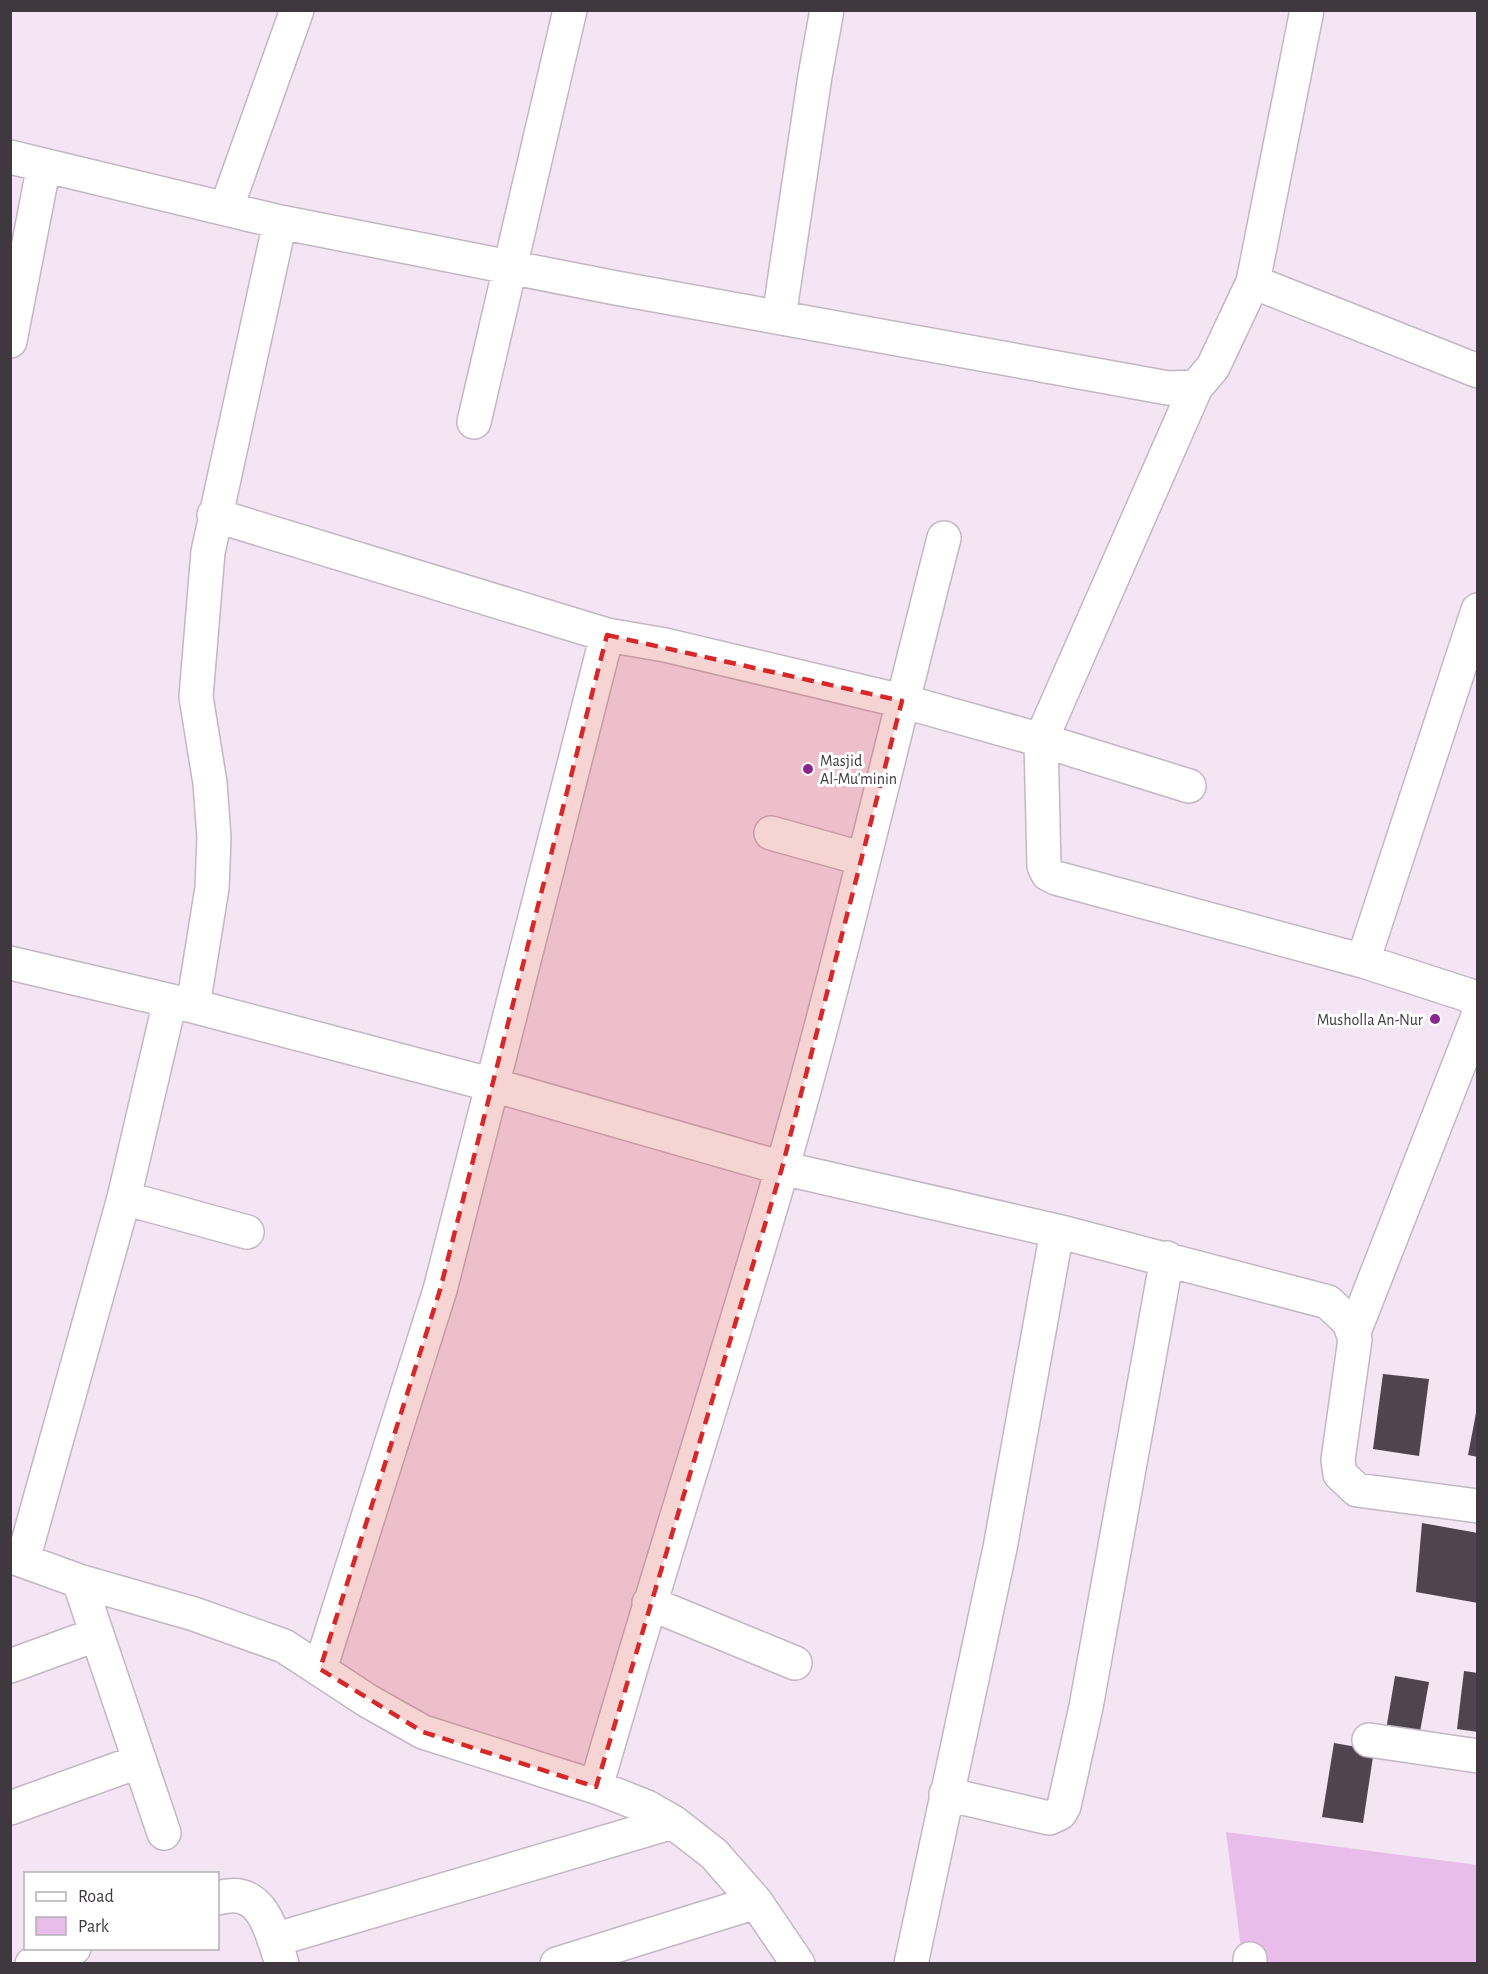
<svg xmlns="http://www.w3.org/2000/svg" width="1488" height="1974" viewBox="0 0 1488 1974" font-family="'Alegreya Sans',sans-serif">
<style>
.green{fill:#e9bdea}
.building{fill:#4f444f}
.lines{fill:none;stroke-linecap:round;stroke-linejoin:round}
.minor-casing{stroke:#c4b7c4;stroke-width:36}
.minor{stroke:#fff;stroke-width:33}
.marked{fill:#d62828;fill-opacity:0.2;stroke:#d62828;stroke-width:4.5;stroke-dasharray:12 8;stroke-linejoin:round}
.poi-dot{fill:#89278f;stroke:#fff;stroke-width:2}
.labels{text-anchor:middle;stroke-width:6;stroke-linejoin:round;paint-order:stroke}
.poi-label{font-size:16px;fill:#3f393f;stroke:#fff;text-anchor:start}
</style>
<rect width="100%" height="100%" fill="#f3e5f3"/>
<path class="green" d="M1226,1832L1477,1865V1963H1243Z"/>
<path class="building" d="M1383,1374L1429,1379L1419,1456L1373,1449Z
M1476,1413H1478V1457L1468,1455Z
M1422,1523L1478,1533V1603L1416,1592Z
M1464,1671L1478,1673V1732L1457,1729Z
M1395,1676L1429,1682L1419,1737L1386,1730Z
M1334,1743L1374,1750L1363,1823L1322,1817Z"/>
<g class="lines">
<defs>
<path id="minor" d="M10,157L280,222L616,288L1168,388L1196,387L1213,367L1253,282L1478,371
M226,209L297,10
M1253,282L1307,10
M779,317L815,76L827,10
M10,341L44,165
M1196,387L1041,740L1044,866L1048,874L1056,878L1363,961
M474,422L570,10
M214,515L607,635L665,645L902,701L1041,740L1189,786
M1478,610L1363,961L1468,995L1478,1003
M771,833L864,859
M10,963L193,1006L493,1085L782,1168L1057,1231L1328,1302L1349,1322L1355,1339L1338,1460L1340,1474L1357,1490L1478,1506
M193,1006L212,888L214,838L210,783L196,697L208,552L280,222
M124,1198L247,1232
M1354,1332L1478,1016
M10,1556L79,1581L194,1614L284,1646L368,1701L423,1732L596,1787L647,1807L673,1822L714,1854L756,1902L798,1964
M23,1560L124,1198L170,1001
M79,1581L164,1833
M649,1603L795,1663
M10,1666L95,1635
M320,1669L440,1290L607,635
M1369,1740L1478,1756
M596,1787C655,1580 722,1376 782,1169C842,960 890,748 944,538
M946,1794L1049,1818L1060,1813L1064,1806L1086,1707L1167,1258
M10,1808L140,1761
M218,1898C263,1885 271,1930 282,1964
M274,1940L673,1822
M32,1964L74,1948
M557,1964L756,1902
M911,1964L1000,1548L1057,1231
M1250,1964V1959"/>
</defs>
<use href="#minor" class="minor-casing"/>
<use href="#minor" class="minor"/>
</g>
<path class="marked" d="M607,635L902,701L782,1168L596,1787L423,1732L320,1669L440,1290Z"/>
<g class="poi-dot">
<circle cx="808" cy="769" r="6"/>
<circle cx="1435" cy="1019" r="6"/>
</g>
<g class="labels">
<g class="poi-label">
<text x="820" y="766">Masjid<tspan x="820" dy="18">Al-Mu'minin</tspan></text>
<text x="1423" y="1025" text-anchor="end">Musholla An-Nur</text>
</g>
</g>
<rect width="1488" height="1974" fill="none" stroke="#3f393f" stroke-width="24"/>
<rect x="24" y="1872" width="195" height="78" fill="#ffffff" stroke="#b2b0b2" stroke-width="1.5"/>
<rect x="36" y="1892" width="30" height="9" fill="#ffffff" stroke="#b2b0b2" stroke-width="1.5"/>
<text x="78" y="1902" font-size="18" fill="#3f393f">Road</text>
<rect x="36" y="1917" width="30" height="18" fill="#e9bdea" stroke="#b2b0b2" stroke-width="1.5"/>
<text x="78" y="1932" font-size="18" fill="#3f393f">Park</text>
</svg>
